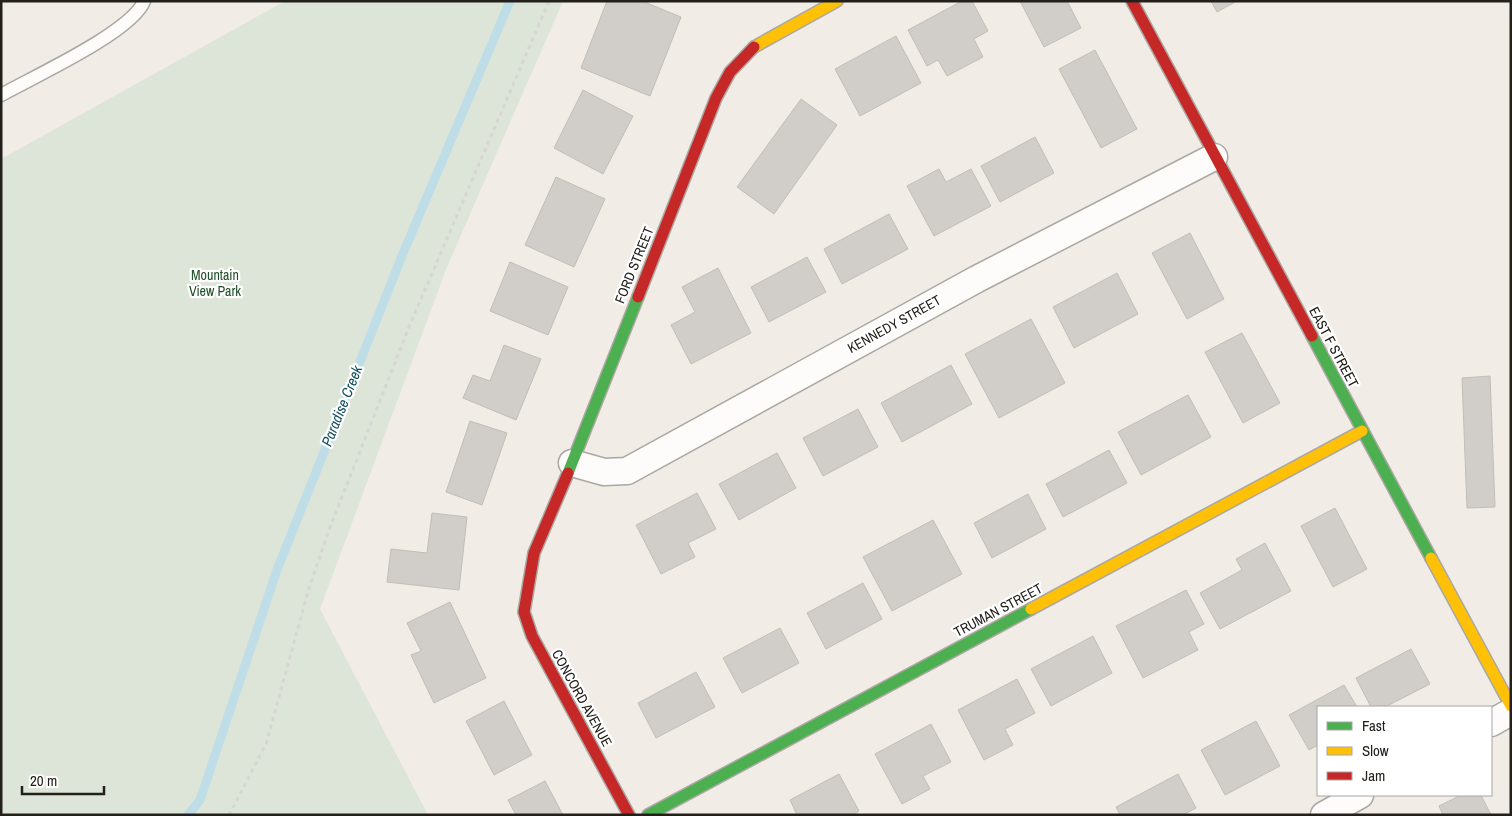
<svg xmlns="http://www.w3.org/2000/svg" width="1512" height="816" viewBox="0 0 1512 816" font-family="'Archivo Narrow',sans-serif">
<style>
.green{fill:#dce5d8}
.lines{fill:none;stroke-linecap:round;stroke-linejoin:round}
.stream{stroke:#bfdde7;stroke-width:9}
.building{fill:#d1cdc8;stroke:#c1bdb8}
.lane-casing{stroke:#aba7a2;stroke-width:15}
.street-casing{stroke:#aba7a2;stroke-width:29}
.fast-casing{stroke:#aba7a2;stroke-width:14}
.slow-casing{stroke:#aba7a2;stroke-width:14}
.jam-casing{stroke:#aba7a2;stroke-width:14}
.path{stroke:#d7d5d3;stroke-width:3;stroke-dasharray:4 4;stroke-linecap:butt}
.lane{stroke:#fdfcfb;stroke-width:12}
.street{stroke:#fdfcfb;stroke-width:26}
.fast{stroke:#4caf50;stroke-width:11}
.slow{stroke:#ffc107;stroke-width:11}
.jam{stroke:#c62828;stroke-width:11}
.labels{text-anchor:middle;stroke-width:4.5;stroke-linejoin:round;paint-order:stroke}
.street-label{font-size:14px;fill:#23201c;stroke:#fff}
.park-label{font-size:14px;fill:#1f4e28;stroke:#fff}
.water-label{font-size:15px;font-style:italic;fill:#134f61;stroke:#fff}
</style>
<rect width="100%" height="100%" fill="#f1ece6"/>
<path class="green" d="M285,1H563L447,267L320,609L428,815H1V159Z"/>
<g class="lines">
<path class="stream" d="M188,815L200,800L277,570L404,251L510,1"/>
</g>
<path class="building" d="M607,1H642L681,17L650,96L581,68Z
M962,1H972L988,31L974,39L983,57L947,76L938,60L927,66L908,30Z
M1020,1H1067L1081,28L1044,47Z
M1211,1H1237L1217,12Z
M896,36L921,83L860,116L835,69Z
M1095,50L1137,129L1101,148L1059,69Z
M583,90L633,116L603,174L554,148Z
M801,99L837,125L774,214L737,187Z
M1035,137L1054,173L1000,202L981,166Z
M939,169L946,182L971,169L991,206L934,236L907,186Z
M556,177L605,199L574,267L525,245Z
M889,214L908,249L842,284L824,249Z
M1190,233L1224,299L1187,319L1152,253Z
M807,257L826,292L769,322L751,287Z
M510,262L568,287L548,335L490,311Z
M718,268L751,333L691,364L671,325L695,312L682,287Z
M1117,273L1138,314L1074,348L1053,307Z
M1031,319L1065,383L999,418L965,354Z
M1242,333L1280,403L1243,423L1205,352Z
M504,345L541,359L516,420L463,398L473,375L490,381Z
M951,365L972,404L902,442L881,403Z
M1490,376L1495,507L1467,508L1462,378Z
M1188,395L1211,437L1141,475L1118,432Z
M858,409L878,447L823,476L803,438Z
M470,421L507,433L482,505L446,492Z
M1109,450L1127,483L1063,517L1046,484Z
M777,453L796,488L739,520L719,484Z
M697,493L716,529L688,543L695,557L661,574L636,525Z
M1028,494L1046,529L992,558L974,523Z
M1335,508L1367,569L1333,587L1301,526Z
M432,513L467,517L459,590L387,582L391,549L427,553Z
M933,520L962,574L892,611L863,557Z
M1265,543L1291,591L1220,629L1200,593L1242,570L1236,559Z
M863,583L882,619L826,649L807,613Z
M1186,590L1204,624L1189,632L1198,650L1143,678L1116,626Z
M450,602L486,678L434,703L411,655L421,651L407,623Z
M780,628L799,663L742,693L723,658Z
M1093,636L1112,673L1051,706L1031,669Z
M1411,649L1430,684L1385,707H1371L1356,678Z
M696,672L715,707L656,738L638,703Z
M1017,679L1035,713L1005,729L1013,745L984,760L958,710Z
M1344,685L1357,707H1318V745L1309,750L1289,715Z
M504,701L532,755L494,775L466,721Z
M1256,721L1280,766L1225,795L1201,750Z
M931,724L951,762L923,776L930,789L902,804L875,754Z
M839,774L859,811L853,815H797L790,800Z
M1178,774L1196,808L1183,815H1120L1116,807Z
M545,781L563,815H516L508,800Z
M1461,795H1481L1491,815H1443L1439,806Z"/>
<g class="lines">
<defs>
<path id="lane" d="M1,95C33,77 132,32 144,1"/>
<path id="street" d="M572,463L604,472L627,471L977,279L1214,157
M1491,723L1511,712
M1324,815L1360,795"/>
<path id="fast" d="M1312,336L1431,558
M568,473L638,297
M648,815L1031,609"/>
<path id="slow" d="M754,47L837,1
M1431,558L1511,706
M1031,609L1362,431"/>
<path id="jam" d="M1132,1L1312,336
M638,297L716,98L730,72L754,47
M568,473L534,553L524,612L532,636L629,815"/>
</defs>
<use href="#lane" class="lane-casing"/>
<use href="#street" class="street-casing"/>
<use href="#fast" class="fast-casing"/>
<use href="#slow" class="slow-casing"/>
<use href="#jam" class="jam-casing"/>
<path class="path" d="M229,815L266,744L309,588L329,530L409,327L549,1"/>
<use href="#lane" class="lane"/>
<use href="#street" class="street"/>
<use href="#fast" class="fast"/>
<use href="#slow" class="slow"/>
<use href="#jam" class="jam"/>
</g>
<g class="labels">
<g class="street-label">
<text transform="translate(634 265) rotate(-68)" y="5">FORD STREET</text>
<text transform="translate(894 324) rotate(-29)" y="5">KENNEDY STREET</text>
<text transform="translate(1334 347) rotate(62)" y="5">EAST F STREET</text>
<text transform="translate(998 610) rotate(-28)" y="5">TRUMAN STREET</text>
<text transform="translate(582 698) rotate(61)" y="5">CONCORD AVENUE</text>
</g>
<g class="park-label">
<text x="215" y="280">Mountain<tspan x="215" dy="16">View Park</tspan></text>
</g>
<g class="water-label">
<text transform="translate(342 406) rotate(-68)" y="5">Paradise Creek</text>
</g>
</g>
<rect width="1512" height="816" fill="none" stroke="#23201c" stroke-width="5"/>
<rect x="1317" y="706" width="175" height="90" fill="#ffffff" stroke="#a7a6a4"/>
<rect x="1327" y="722" width="25" height="8" fill="#4caf50" stroke="#a7a6a4"/>
<text x="1362" y="731" font-size="15" fill="#23201c">Fast</text>
<rect x="1327" y="747" width="25" height="8" fill="#ffc107" stroke="#a7a6a4"/>
<text x="1362" y="756" font-size="15" fill="#23201c">Slow</text>
<rect x="1327" y="772" width="25" height="8" fill="#c62828" stroke="#a7a6a4"/>
<text x="1362" y="781" font-size="15" fill="#23201c">Jam</text>
<path d="M22 786v8h82v-8" fill="none" stroke="#23201c" stroke-width="2.5"/>
<text x="30" y="786" font-size="15" fill="#23201c" stroke="#ffffff" stroke-width="4" paint-order="stroke">20 m</text>
</svg>
